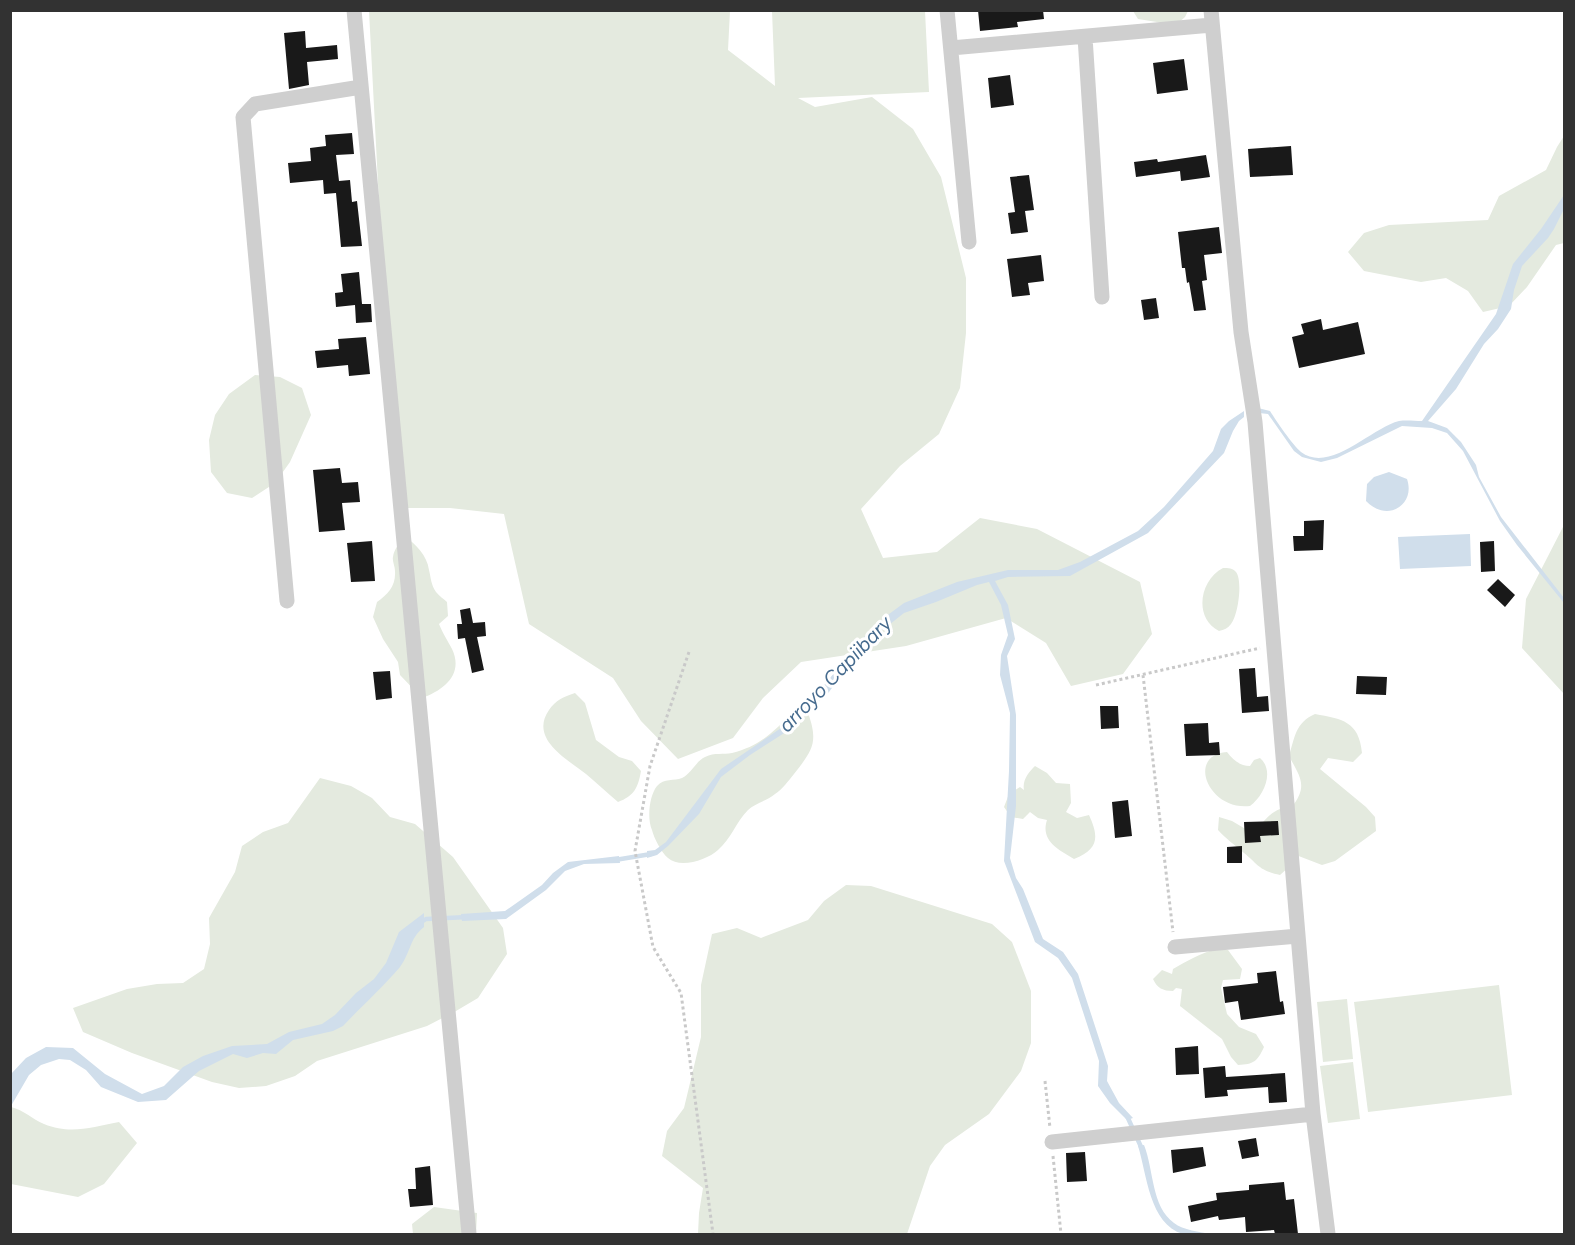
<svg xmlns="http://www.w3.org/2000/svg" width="1575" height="1245" viewBox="0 0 1575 1245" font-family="Figtree,sans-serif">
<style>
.green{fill:#e4eadf}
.water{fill:#d0deeb}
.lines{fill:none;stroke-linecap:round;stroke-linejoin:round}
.stream{stroke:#d0deeb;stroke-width:4.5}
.building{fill:#191919}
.path{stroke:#c9c9c9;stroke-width:3;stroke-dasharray:3 3;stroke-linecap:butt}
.street{stroke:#cfcfcf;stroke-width:15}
.labels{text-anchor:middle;stroke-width:6;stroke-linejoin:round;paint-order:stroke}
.water-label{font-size:20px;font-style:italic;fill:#466b8e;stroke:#fff}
</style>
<rect width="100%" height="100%" fill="#fff"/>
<path class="green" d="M369,11H730L728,50L775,86L772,11H925L929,92L798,98L815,107L872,97L913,129L941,177L966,278V333L960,388L939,434L900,466L861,509L883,558L937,552L980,518L1037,529L1140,582L1152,634L1123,674L1071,686L1046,643L1006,618L906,646L801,662L763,698L733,738L678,759L641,721L613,678L529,624L504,514L450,508H395Z
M1133,11H1188L1185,17L1176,25L1138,19Z
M1564,136V243L1556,245L1527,287L1509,306L1483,312L1468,291L1446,278L1421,282L1364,271L1348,252L1364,233L1389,225L1488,220L1499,196L1546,170L1557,147Z
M255,375L280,377L302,388L311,415L290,462L275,483L252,498L227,493L211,472L209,440L215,415L229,394Z
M1564,525V694L1522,648L1526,599Z
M405,536C416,545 427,555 429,570C431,578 431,585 436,592C439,596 444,599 447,602L448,616L439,624C443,634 448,641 452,649C464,674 444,690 422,698L400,675L398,662L383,639L373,617L377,602C388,594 396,586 395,571C395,566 392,561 393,557C394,549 400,542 405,536Z
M1223,568C1228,568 1233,568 1236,572C1243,581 1238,616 1231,624C1228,628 1224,630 1219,631C1193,617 1200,580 1223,568Z
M575,693L585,703L596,740L619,757L632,761L641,771C638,788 634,796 618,802C607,793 597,783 586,774C567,759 529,739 549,710C556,700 563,697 575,693Z
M795,710L808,713C819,743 812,751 794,774C788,781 783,789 775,794C767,801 755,803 748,810C736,822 731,839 718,850C707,860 680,869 668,858C661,852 654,838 652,830C647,819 649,796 657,786C664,778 674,781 682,778C691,774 696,761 705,757C715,752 723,755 732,753C761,746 774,731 795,710Z
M1315,714C1342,719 1359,721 1362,753L1353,762L1328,758L1320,769L1366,807L1375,817L1376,831L1335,861L1322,865L1296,855L1290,866L1280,875C1258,870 1259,865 1244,853C1235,845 1226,839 1218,830L1219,817L1232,821L1254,834C1267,816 1272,810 1294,804C1308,785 1299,775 1289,756C1295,737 1295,723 1315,714Z
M1227,752C1233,760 1240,766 1250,766L1254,760L1260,758C1275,771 1264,796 1250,806C1208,811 1186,755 1227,752Z
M1035,766L1047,773L1056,783L1070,784L1071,803L1066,812L1077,818L1089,815C1099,837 1099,849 1074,859C1059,850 1040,841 1047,820L1038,818L1030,812L1023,819L1011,817L1004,807L1009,794L1020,787L1024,790C1022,780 1029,772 1035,766Z
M320,778L351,786L372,798L390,817L415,824L453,857L503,928L507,954L478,998L456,1011L427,1026L317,1061L295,1076L266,1086L239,1088L212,1082L132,1053L83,1032L73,1008L127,989L157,984L183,983L204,969L210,944L209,918L235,872L242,846L263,832L288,823Z
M846,885L871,886L992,924L1012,942L1031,991V1043L1021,1071L989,1114L945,1145L930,1166L907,1234H698L699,1213L703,1188L662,1156L667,1131L684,1108L701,1037V985L712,934L737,928L761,938L808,920L824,901Z
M1216,949L1228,950L1242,969L1240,979L1223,980L1221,988L1227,1014L1239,1027L1256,1034L1264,1047C1257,1062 1254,1064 1238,1065L1231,1057L1222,1039L1180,1006L1182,989L1176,988L1173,991C1163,991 1157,988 1153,979L1162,970L1172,974L1173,969C1187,961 1201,953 1216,949Z
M1499,985L1512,1095L1368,1112L1354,1002Z
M1347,999L1353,1059L1323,1062L1317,1002Z
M1353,1062L1360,1119L1328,1123L1320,1066Z
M11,1107C24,1110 32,1119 44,1124C71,1135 92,1127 119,1122L137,1143L104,1184L78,1197L11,1184Z
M434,1207L477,1213L476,1234H413L412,1224Z"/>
<path class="water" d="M1564,195V209L1554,229L1548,238L1522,266L1514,290L1511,309L1498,329L1484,344L1456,389L1428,421L1447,428L1461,442L1476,465L1479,477L1501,517L1564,598V603L1517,545L1500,521L1463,451L1447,433L1432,428L1402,426L1337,458L1321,462L1302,457L1294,451L1268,414L1259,413L1258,408L1270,411C1277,422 1292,444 1301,452C1330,474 1371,428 1399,421C1406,420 1415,421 1422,421L1496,314L1513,264L1541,229Z
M1244,411V417L1239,421L1233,431L1224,453L1148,533L1070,576L1008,577L995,581L1008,605L1015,639L1007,656L1016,715V806L1010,858L1016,878L1023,889L1043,939L1063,952L1078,974L1108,1066L1107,1081L1119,1103L1133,1118L1127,1120L1110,1103L1098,1086L1099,1061L1072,978L1058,958L1035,942L1004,861L1009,771L1010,713L1000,675L1001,655L1008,635L1001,605L989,582L977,585L936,602L904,613L875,636L850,663L829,692L789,730L750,755L721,777L699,814L668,846L657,855L647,858V851L655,850L666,842L721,769L784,726L821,689L862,639L885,617L904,603L957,582L1008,570H1058L1080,562L1138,531L1164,507L1213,451L1221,429L1229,421Z
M1389,472L1407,479C1416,505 1387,523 1366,501L1367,484L1374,477Z
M1470,534L1471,566L1400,569L1398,537Z
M619,856L620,863L584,864L565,871L546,890L506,919L462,921L461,914L505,911L542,885L553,873L568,862Z
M424,913V927C409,939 411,952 400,967C383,987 362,1006 343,1026L333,1031L293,1040L276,1054L263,1053L247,1058L233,1054L199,1071L166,1100L138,1102L101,1087L86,1070L70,1060L59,1059L41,1065L29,1075L11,1106V1074L26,1058L46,1047L73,1048L105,1074L142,1094L164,1086L183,1067L203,1056L232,1046L267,1044L289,1032L322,1024L335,1015L356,993L374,979L386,963L399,932Z
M1144,1145C1154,1170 1151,1206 1174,1223C1183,1230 1200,1232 1211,1234C1202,1235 1191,1236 1183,1234C1149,1224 1147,1174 1138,1146Z"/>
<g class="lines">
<path class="stream" d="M615,860L651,854
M420,923L426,919L468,917
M1127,1116L1142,1149"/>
</g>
<path class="building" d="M978,10H1043L1044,19L1017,22L1018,27L980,31Z
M305,31L306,48L337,45L338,59L307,62L309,85L289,89L284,33Z
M1184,59L1188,90L1157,94L1153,63Z
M1010,75L1014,105L991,108L988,78Z
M352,133L354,154L336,155L339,181L350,180L352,202L357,201L362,246L341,247L336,193L324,194L323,180L290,183L288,163L311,161L310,148L326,146L325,135Z
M1291,146L1293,175L1250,177L1248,149Z
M1206,155L1210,177L1181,181L1180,171L1136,177L1134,162L1157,159L1158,162Z
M1029,175L1034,210L1025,211L1028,232L1011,234L1008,213L1015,212L1010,177Z
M1219,227L1222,253L1204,255L1207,280L1202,281L1206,310L1194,311L1189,282L1187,283L1185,268H1182L1178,232Z
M1041,255L1044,281L1028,283L1030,295L1012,297L1007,259Z
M359,272L362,304H371L372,322L356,323L355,305L336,307L335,293L343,292L341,274Z
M1156,298L1159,318L1144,320L1141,300Z
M1321,319L1323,330L1358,322L1365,354L1299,368L1292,337L1304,334L1301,324Z
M366,337L370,374L349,376L348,365L317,368L315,351L339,349L338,339Z
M340,468L342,483L358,482L360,502L342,503L345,530L319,532L313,470Z
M1324,520L1323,550L1294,551L1293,536H1304V521Z
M372,541L375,581L351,582L347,543Z
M1494,541L1495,571L1481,572L1480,542Z
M1498,579L1515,595L1505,607L1487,590Z
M470,608L473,623L485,622L486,636L477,637L484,670L472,673L465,638L458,639L457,624H462L460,610Z
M1255,668L1257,697L1268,696L1269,711L1242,713L1239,669Z
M390,671L392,698L376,700L373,672Z
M1357,676L1387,677L1386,695L1356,694Z
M1100,706H1118L1119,728L1101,729Z
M1208,723L1209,743L1219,742L1220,755L1186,756L1184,724Z
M1128,800L1132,836L1115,838L1112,802Z
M1278,821L1279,835L1260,836L1261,842L1245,843L1244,822Z
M1242,846V863H1227V847Z
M1276,971L1280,1002L1283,1001L1285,1014L1241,1020L1238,1001L1225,1003L1223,987L1258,983L1257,973Z
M1198,1046L1199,1074L1176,1075L1175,1048Z
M1225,1066L1226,1077L1285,1073L1287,1102L1269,1103L1268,1087L1227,1090L1228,1096L1205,1098L1203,1068Z
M1256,1138L1259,1156L1242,1159L1238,1141Z
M1203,1147L1206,1166L1173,1173L1171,1150Z
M1085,1152L1087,1181L1067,1182L1066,1153Z
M430,1166L433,1205L410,1207L408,1189H416L415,1168Z
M1284,1182L1286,1200L1294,1199L1298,1234H1275L1274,1230L1246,1232L1245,1217L1219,1220L1218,1216L1191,1222L1188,1206L1217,1200L1216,1193L1249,1190V1185Z"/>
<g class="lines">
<path class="path" d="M689,652L650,766L635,851L653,947L681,993L713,1234
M1143,675L1173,932
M1096,685L1260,648
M1045,1081L1050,1128
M1053,1156L1061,1234"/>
<path class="street" d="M354,10L469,1234
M947,10L969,242
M1211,10L1241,332L1255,422L1313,1114L1328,1234
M1085,37L1102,297
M951,48L1212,25
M287,601L243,117L255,104L361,87
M1175,947L1298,936
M1052,1142L1313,1114"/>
</g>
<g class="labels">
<g class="water-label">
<text transform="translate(835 674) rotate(-46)" y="7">arroyo Capiibary</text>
</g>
</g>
<rect width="1575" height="1245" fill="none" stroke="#323232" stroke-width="24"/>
</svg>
